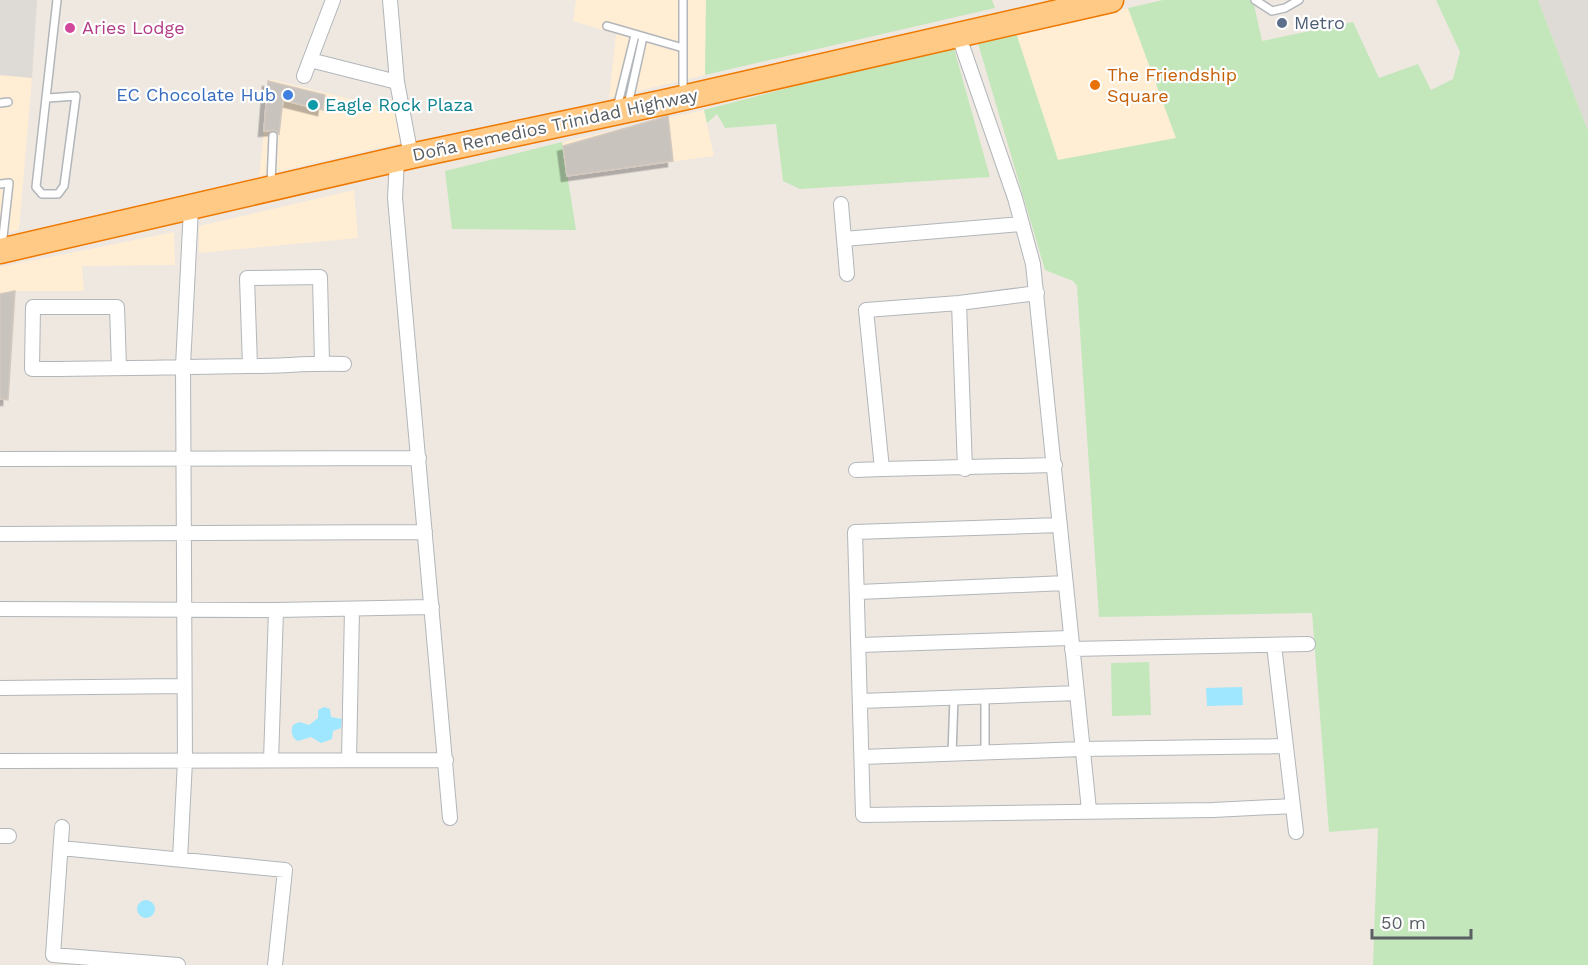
<svg xmlns="http://www.w3.org/2000/svg" width="1588" height="965" viewBox="0 0 1588 965" font-family="'Work Sans',sans-serif">
<style>
.commercial{fill:#ffedd4}
.industrial{fill:#dedad5}
.green{fill:#c3e7bb}
.water{fill:#9fe7ff}
.building{fill:#c9c3be;stroke:#d3c9bf;stroke-width:1.5;filter:url(#shadow)}
.lines{fill:none;stroke-linecap:round;stroke-linejoin:round}
.lane-casing{stroke:#b2b6ba;stroke-width:10}
.street-casing{stroke:#b2b6ba;stroke-width:16}
.highway-casing{stroke:#ee7800;stroke-width:27}
.lane{stroke:#fff;stroke-width:7}
.street{stroke:#fff;stroke-width:14}
.highway{stroke:#ffca86;stroke-width:24}
.service-dot{fill:#5c6f8a;stroke:#fff;stroke-width:2}
.hotel-dot{fill:#d1479c;stroke:#fff;stroke-width:2}
.food-dot{fill:#e8710a;stroke:#fff;stroke-width:2}
.shop-dot{fill:#3f7fe0;stroke:#fff;stroke-width:2}
.culture-dot{fill:#0f9aa8;stroke:#fff;stroke-width:2}
.labels{text-anchor:middle;stroke-width:4.5;stroke-linejoin:round;paint-order:stroke}
.service-label{font-size:18px;fill:#4e5e75;stroke:#fff;text-anchor:start}
.hotel-label{font-size:18px;fill:#b23c85;stroke:#fff;text-anchor:start}
.food-label{font-size:18px;fill:#c56008;stroke:#fff;text-anchor:start}
.shop-label{font-size:18px;fill:#366cbe;stroke:#fff;text-anchor:end}
.culture-label{font-size:18px;fill:#0d838f;stroke:#fff;text-anchor:start}
.street-label{font-size:18px;fill:#595f63;stroke:#fff}
</style>
<defs>
<filter id="shadow"><feDropShadow dx="-5.5" dy="5.5" stdDeviation="0" flood-color="#0004"/></filter>
</defs>
<rect width="100%" height="100%" fill="#eee8e1"/>
<path class="commercial" d="M576,0H706L705,75L609,98L616,34L573,21Z
M1128,8L1176,138L1058,160L1016,33Z
M0,75L32,78L19,230L0,234Z
M270,79L374,105L395,104L400,143L259,176Z
M704,110L714,156L567,176L562,142Z
M354,190L358,238L199,253V226Z
M174,232L175,265L82,266L84,291H15L9,392L0,393V267Z"/>
<path class="industrial" d="M0,0H37L32,78L0,75Z
M1538,0H1588V131Z"/>
<path class="green" d="M706,0H992L995,8L705,75Z
M1163,0H1253L1262,41L1353,22L1379,78L1418,64L1431,90L1453,79L1460,52L1436,0H1538L1588,131V965H1373L1378,828L1329,832L1312,613L1099,617L1077,286L1073,281L1045,270L977,40L1016,33L1058,160L1176,138L1128,8Z
M953,45L990,177L800,189L783,181L776,124L725,128L717,114L707,123L704,110Z
M562,142L576,230L452,229L445,171Z
M1149,662L1151,715L1112,716L1111,663Z"/>
<path class="water" d="M1242,687L1243,705L1207,706L1206,688Z
M324,707L330,709L331,717L342,719L341,728L333,731L332,739L321,743L311,737L298,741C292,738 290,731 293,725L299,722L309,725L318,718V710Z
M137 909a9 9 0 1 1 18 0a9 9 0 1 1-18 0Z"/>
<path class="building" d="M268,81L325,95L323,110L283,100L279,134L274,130L264,131Z
M668,116L673,161L567,176L563,146Z
M15,291L8,400L0,399V294Z"/>
<g class="lines">
<defs>
<path id="lane" d="M1255,0L1272,11L1285,8L1299,0
M607,26L683,48
M683,92V0
M48,98L76,96L64,186L58,194H42L36,187L57,0
M0,103L8,102
M628,105L643,37
M617,108L635,35
M271,183L273,136
M0,184L9,183L2,246
M985,752V698
M952,754L954,698"/>
<path id="street" d="M333,0L310,60L397,82
M390,0L397,82L411,156
M958,34L1015,198L1033,264L1089,810
M304,76L310,60
M397,160L395,198L450,818
M841,204L847,274
M844,239L1022,224
M1037,293L959,303L866,310L882,469L1055,465
M959,303L965,469
M250,366L247,278L320,277L322,363
M119,368L117,307H33L32,369C104,369 176,367 247,366C280,366 312,363 344,364
M0,459L419,458
M856,470L882,469
M1060,525L855,532L863,815L1213,810L1293,806
M0,534L425,532
M859,592L1065,583
M0,609L276,610L432,607
M860,645L1070,638
M1274,645L1296,832
M1072,649L1308,644
M0,688L184,686
M861,701L1077,693
M862,757L1082,749L1286,746
M271,760L276,610
M349,760L352,609
M0,761L446,760
M62,827L53,955L178,965
M0,836H9
M61,848L285,870L275,965
M180,859L185,761L183,366L191,208"/>
<path id="highway" d="M0,251L411,156L665,102L1111,0"/>
</defs>
<use href="#lane" class="lane-casing"/>
<use href="#street" class="street-casing"/>
<use href="#highway" class="highway-casing"/>
<use href="#lane" class="lane"/>
<use href="#street" class="street"/>
<use href="#highway" class="highway"/>
</g>
<circle class="service-dot" cx="1282" cy="23" r="6"/>
<circle class="hotel-dot" cx="70" cy="28" r="6"/>
<circle class="food-dot" cx="1095" cy="85" r="6"/>
<circle class="shop-dot" cx="288" cy="95" r="6"/>
<circle class="culture-dot" cx="313" cy="105" r="6"/>
<g class="labels">
<g class="service-label">
<text x="1294" y="29">Metro</text>
</g>
<g class="hotel-label">
<text x="82" y="34">Aries Lodge</text>
</g>
<g class="food-label">
<text x="1107" y="81">The Friendship<tspan x="1107" dy="21">Square</tspan></text>
</g>
<g class="shop-label">
<text x="276" y="101">EC Chocolate Hub</text>
</g>
<g class="culture-label">
<text x="325" y="111">Eagle Rock Plaza</text>
</g>
<g class="street-label">
<text transform="translate(555 125) rotate(-12)" y="6">Doña Remedios Trinidad Highway</text>
</g>
</g>
<path d="M1372 929v9h99v-9" fill="none" stroke="#595f63" stroke-width="3"/>
<text x="1381" y="929" font-size="18" fill="#595f63" stroke="#ffffff" stroke-width="4.5" paint-order="stroke">50 m</text>
</svg>
